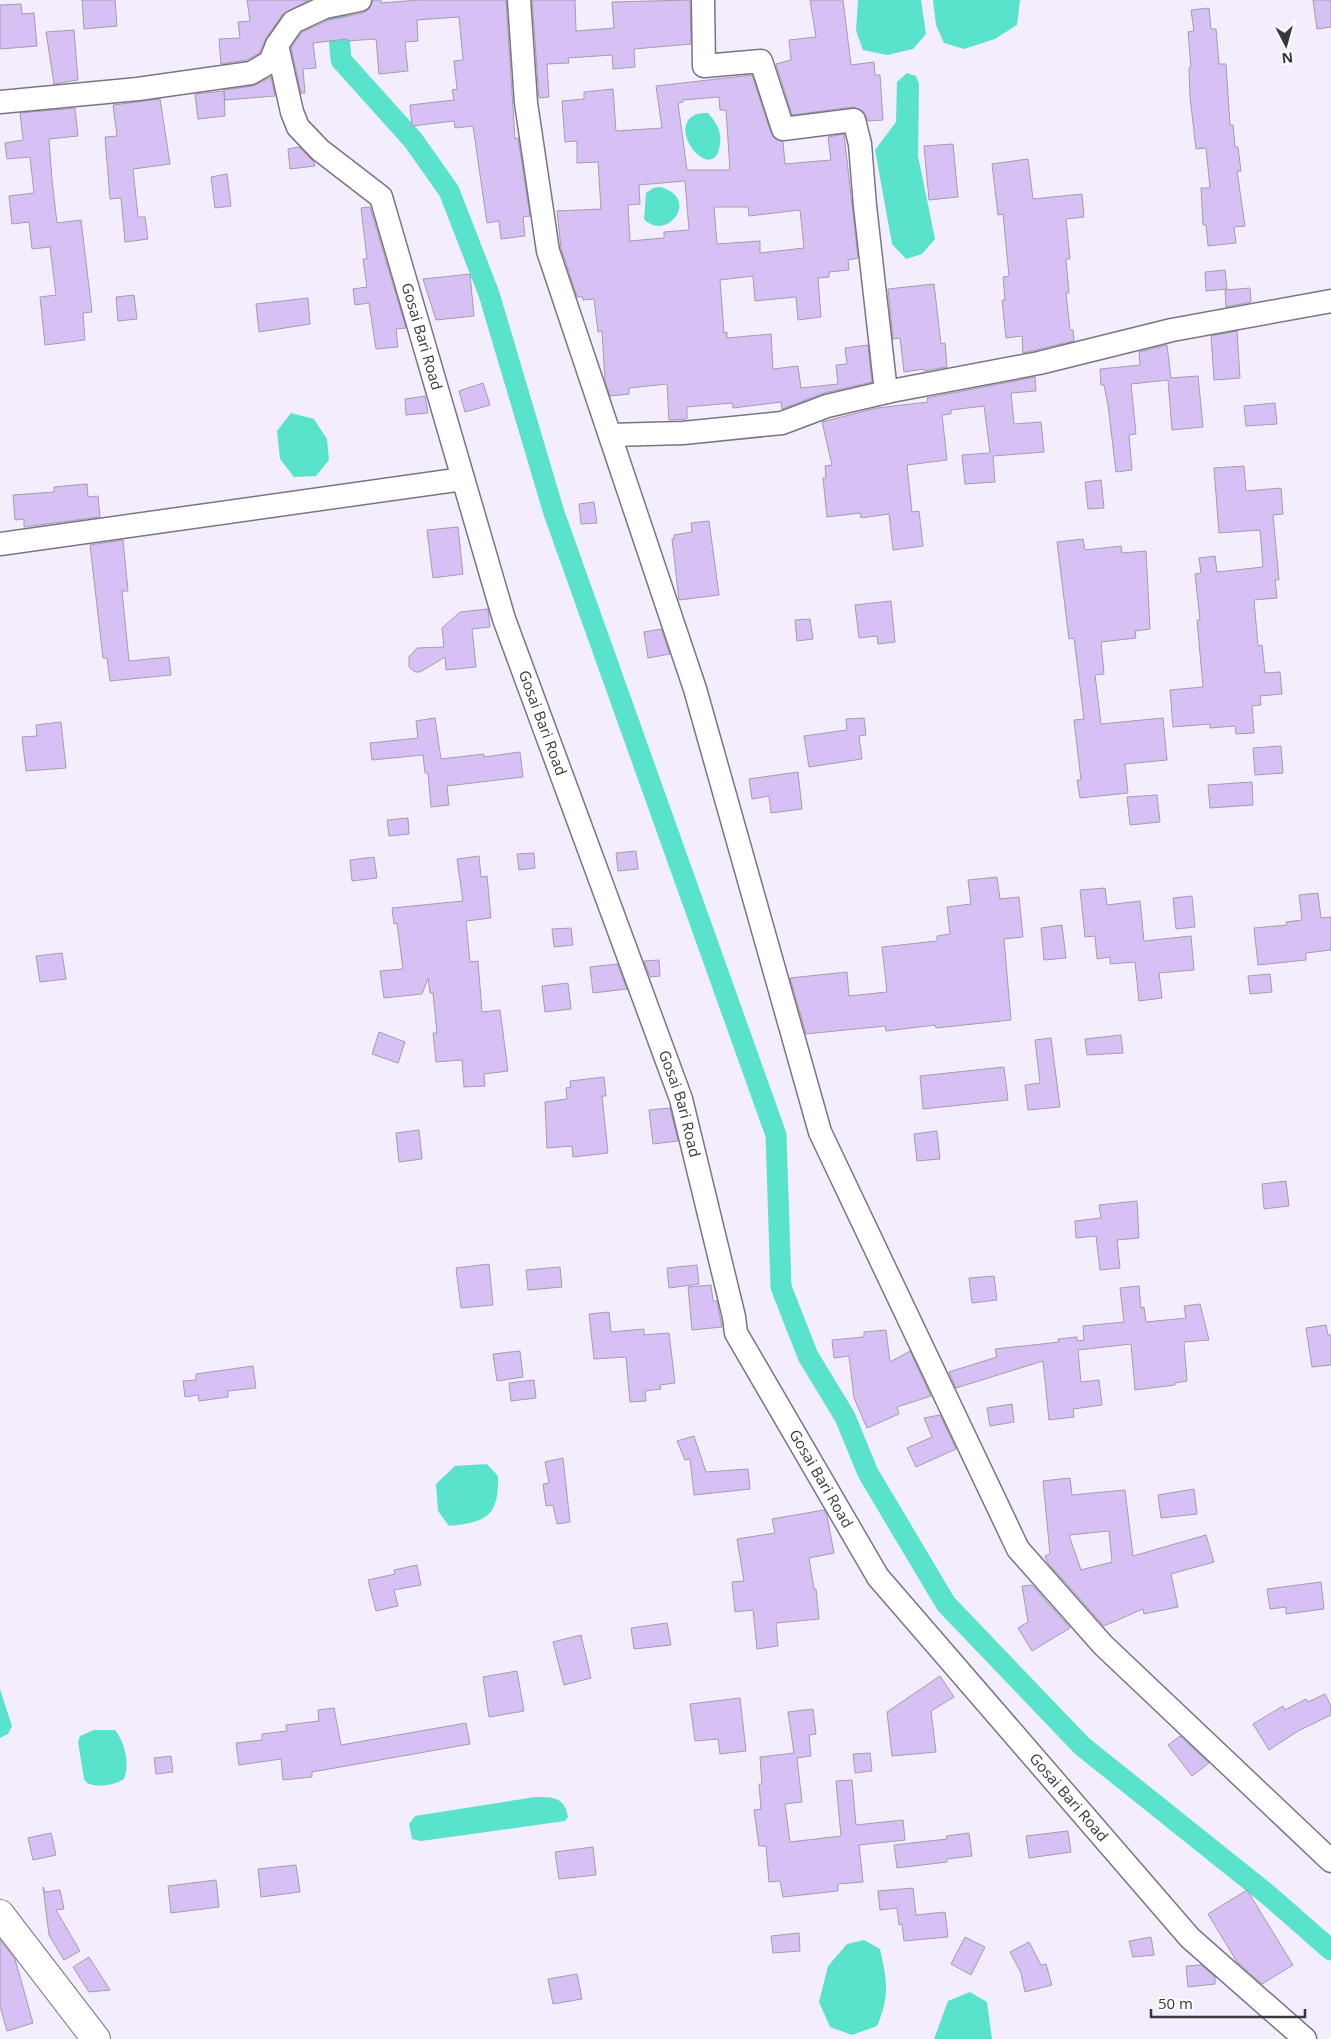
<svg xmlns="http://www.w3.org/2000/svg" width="1331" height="2039" viewBox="0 0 1331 2039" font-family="'Open Sans',sans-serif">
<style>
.water{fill:#59e3cc}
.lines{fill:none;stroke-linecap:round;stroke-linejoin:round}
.canal{stroke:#59e3cc;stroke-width:21}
.building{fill:#d7c0f3;stroke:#a49dac;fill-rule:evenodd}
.minor-casing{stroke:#7b7483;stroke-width:25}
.major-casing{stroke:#7b7483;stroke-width:30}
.minor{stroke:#fff;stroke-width:22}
.major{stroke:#fff;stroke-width:28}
.labels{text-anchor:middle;stroke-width:5;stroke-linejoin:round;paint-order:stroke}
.street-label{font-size:15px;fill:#39363c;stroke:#fefefe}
</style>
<rect width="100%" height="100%" fill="#f4edfd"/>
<path class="water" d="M858,0H921L926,34L913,49L887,55L863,50L856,31Z
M933,0H1020L1017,25L995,39L964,49L944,43L936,25Z
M907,73L916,76L919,84L918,156L935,239L922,254L906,259L892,244L875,150L896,122L897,82Z
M708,113C716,122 722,131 720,144C715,186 667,132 693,116C697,113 703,113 708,113Z
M660,187C702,198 666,243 644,219L646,193L653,188Z
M291,413L314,419L327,439L329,460L316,476L294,477L280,459L277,431Z
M487,1464L498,1476C499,1516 487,1522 449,1526L438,1511L436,1484L455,1466Z
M0,1689L12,1726L8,1734L0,1738Z
M94,1730H115C125,1743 130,1763 124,1779C114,1785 99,1788 87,1783L84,1779L78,1742L80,1736Z
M535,1797C553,1797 565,1797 568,1817L565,1821L421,1841L412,1839L409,1824L415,1816Z
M864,1940L880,1949C887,1980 890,1996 877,2026L852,2035L830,2027L819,2002L828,1966L847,1944Z
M970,1992L987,2002L992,2039H934L948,2001Z"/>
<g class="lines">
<path class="canal" d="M336,0L341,60L413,140L449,191L489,294L554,513L776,1135L781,1287L808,1356L845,1417L868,1473L946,1604L1082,1746L1267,1894L1331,1950"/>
</g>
<path class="building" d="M82,0H115L117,26L84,29Z
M247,0H309L283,14L266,38L260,53L247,60L221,64L219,39L240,38L238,22L250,21Z
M373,0H381V3L419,0H506L515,139L518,138L530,216L523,217L525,236L501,239L499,221L487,223L473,126L455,128L454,121L412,126L410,105L454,100L452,90L457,89L454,61L463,60L459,17L417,20L418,41L405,42L408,71L379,74L376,39L347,41V39L313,43L316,68L303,69L305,93H301L291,48L302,32L329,20L363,13L369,9Z
M532,0H575L576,31L614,28L612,2L690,0L691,44L634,49L635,67L613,69L612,55L568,58L569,63L547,64L549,97L539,98Z
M810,0H843L851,65L874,62L875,75H880L883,120L868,121L863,111L853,107L792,115L776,64L791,60L789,40L816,37Z
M1313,0H1331V27L1317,29Z
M21,4L22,14L34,13L37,46L0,49V5Z
M1209,8L1211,29H1216L1219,64H1226L1230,125H1233L1235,147H1238L1241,171H1237L1245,226L1234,227L1236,243L1208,246L1206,225H1203L1201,188H1210L1206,148L1196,149L1190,97L1189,68L1191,67L1188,32L1194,31L1191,10Z
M74,30L78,80L54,84L46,32Z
M752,75L771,133L774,138L783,142L785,164L831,160L828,137L844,134L858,258L848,260L849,270L829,272V277L818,278L821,317L798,320L796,297L755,301L753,276L720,280L724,333L727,332V338L771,334L773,369L798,366L801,388L838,384L836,365L847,364L845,348L868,345L872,382L824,393L782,409L781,402L733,408L732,403L687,407V419L669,420L667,384L629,388V394L610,396L605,381L602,331L598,332L594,299L583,300V297H577L561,248L557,211L601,209L598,162L577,163V141L565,142L562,101L584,99V92L613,89L616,131L662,128L656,86ZM719,97L720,110H726L730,170H687L678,103L683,102V100ZM685,181L689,230L664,232V238L630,241L628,205L640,204L639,185ZM714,207H748L749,216L800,210L804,248L760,253V241L717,244Z
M271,77L275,96L225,100L224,90L253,86Z
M224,91L225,116L198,119L195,94Z
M160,99L170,164L133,169L138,217H145L148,239L125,242L121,198L110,199L105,137L117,136L113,105Z
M75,108L78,136L49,139L52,180L57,223L81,220L92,312L83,313L85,340L45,345L40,297L56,295L50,247L32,249L29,222L12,224L9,196L34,193L30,157L7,159L5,143L23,140L20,113Z
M953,144L958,197L929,200L924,146Z
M299,147L314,162L315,166L290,169L288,149Z
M1028,159L1033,199L1082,194L1084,217L1066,219L1070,259H1066L1069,293H1066L1070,330H1073L1074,341L1023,353L1022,336L1006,338L1002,300H1005L1003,277L1009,276L1003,214L998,215L992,164Z
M227,174L231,206L215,208L211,177Z
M370,207L406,328L396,329L398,347L376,349L369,303L355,305L353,289L367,287L363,259H367L361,208Z
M1225,270L1227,289L1206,291L1205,272Z
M470,274L474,316L436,320L423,279Z
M934,284L941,344L945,343L947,367L924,371V369L904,372L900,338L893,339L888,289Z
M1250,288L1251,302L1226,307L1225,290Z
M134,295L137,319L118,321L116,297Z
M308,298L310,324L259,332L256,304Z
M1237,331L1240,378L1214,380L1211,336Z
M1167,345L1171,378L1198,376L1203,427L1172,430L1168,380L1131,384L1136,434L1129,435L1132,470L1116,472L1108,405L1104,385H1101L1100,369L1140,365L1139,352Z
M1035,377L1036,391L1011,393L1014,424L1041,422L1044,452L993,456L995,482L965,484L962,455L990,453L984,406L951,410V414L942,415L947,460L907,465L912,512L919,511L923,546L893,550L889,514L861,518L860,513L827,517L823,478H826L825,466L832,465L822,422L877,408L928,402L927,398Z
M483,383L490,405L465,412L459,391Z
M425,396L428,413L406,415L405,399Z
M1275,403L1277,424L1246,426L1244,406Z
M1244,466L1246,491L1281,488L1283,514L1273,515L1279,580H1275L1277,598L1254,600L1258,646L1262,645L1265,673L1280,672L1282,694L1260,696L1261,705L1252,706L1254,733L1236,734L1235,726L1210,728V724L1173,727L1170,690L1203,687L1197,620H1200L1195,574L1201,573L1199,558L1215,556L1217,572L1263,567L1260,530L1219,533L1214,468Z
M1101,480L1104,508L1088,509L1085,482Z
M87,484L88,497L98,496L100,517L24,527V519L15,520L13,495L54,492V487Z
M594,502L597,523L581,524L579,504Z
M709,521L719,595L679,600L672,539H674V535L692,532L691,523Z
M458,527L463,574L433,578L427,530Z
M1083,539L1085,550L1121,546L1122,553L1146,551L1150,629L1135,631L1136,638L1101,642L1104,674L1095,675L1101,724L1163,718L1167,760L1125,764L1128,793L1080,798L1077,780H1081L1074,720L1084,719L1074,638L1069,639L1057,542Z
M123,540L128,591H122L129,661L169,657L171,675L110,681L107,658H103L90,545Z
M891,601L895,642L878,644L877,636L859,638L855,605Z
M488,609L490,627L472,629L476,667L446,670L445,657L420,672H415L409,667V657L417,648L444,647L442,628L460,612Z
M810,619L813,639L797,641L795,620Z
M661,629L670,654L648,658L644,632Z
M435,718L441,759L484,754V757L520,752L523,777L447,786L449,805L431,807L428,773H425L423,755L372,760L370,743L418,738L416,721Z
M864,718L866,735L859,736L862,759L809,767L804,736L847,730L846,719Z
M61,722L66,768L26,771L22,737L37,736L36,725Z
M1281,746L1283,773L1255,775L1253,748Z
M798,772L802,809L771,813L769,796L752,799L749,779Z
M1252,782L1253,805L1210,808L1208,785Z
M1157,795L1160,822L1130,825L1127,797Z
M408,818L409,834L389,836L387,820Z
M636,851L638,869L618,871L616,853Z
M534,853L535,868L519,870L517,854Z
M479,856L481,877L487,876L491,918L466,921L470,962L478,961L482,1012L500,1010L508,1071L484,1074L485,1086L464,1087L462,1060L436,1062L433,1033H437L433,993H430L428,978L422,994L384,998L380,971L403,969L397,923L394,924L392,908L463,901L457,859Z
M374,857L377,878L352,881L350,860Z
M997,877L1000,899L1019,897L1023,937L1004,939L1011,1020L936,1028L935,1025L886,1031L885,1026L806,1034L790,978L847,972L849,996L887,992L882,947L937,941V936L950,934L947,907L971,904L968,880Z
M1105,888L1107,905L1140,901L1144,941L1191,936L1194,970L1159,973L1162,998L1139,1001L1135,962L1110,964V957L1097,959L1095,936L1085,937L1080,890Z
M1318,893L1321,918L1331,917V950L1306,953V960L1258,965L1254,928L1287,925L1286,922L1302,920L1299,895Z
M1192,896L1195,927L1176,929L1173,898Z
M1062,925L1066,958L1044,960L1041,928Z
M571,928L573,945L554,947L552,929Z
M62,953L66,979L40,982L36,956Z
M659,960L660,976L650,977L644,961Z
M617,964L627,989L593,993L590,967Z
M1270,974L1272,992L1250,994L1248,976Z
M568,983L571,1009L545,1012L542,986Z
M379,1032L405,1042L398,1063L372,1054Z
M1121,1035L1123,1053L1087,1055L1085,1039Z
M1051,1038L1060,1107L1028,1110L1025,1085L1040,1083L1035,1040Z
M1004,1067L1008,1100L923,1109L920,1076Z
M604,1077L606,1096H602L608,1153L573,1157L572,1146L547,1148L545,1102L567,1099L566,1088L571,1087L570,1081Z
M670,1108L678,1141L653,1144L649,1110Z
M419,1130L422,1159L399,1162L396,1133Z
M937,1131L940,1159L917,1161L914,1134Z
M1286,1181L1289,1206L1264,1209L1262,1184Z
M1137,1201L1139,1238L1117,1240L1120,1268L1100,1270L1096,1236L1076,1238L1075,1221L1101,1218L1099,1205Z
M489,1264L493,1305L461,1308L456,1268Z
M697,1265L699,1284L669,1288L667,1268Z
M560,1267L562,1287L528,1290L526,1270Z
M994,1276L997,1300L972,1303L969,1278Z
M711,1285L713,1301H717L722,1327L692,1330L688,1287Z
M1139,1286L1141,1308L1144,1307L1146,1322L1186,1318L1184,1306L1200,1304L1209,1340L1184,1342L1187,1381L1175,1383V1385L1135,1390L1131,1344L1078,1350L1081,1382L1099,1380L1102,1405L1073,1409L1074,1417L1049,1420L1043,1361L956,1388L949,1372L997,1357L995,1349L1042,1344L1059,1342L1058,1339L1077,1337V1341L1084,1340L1083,1326L1124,1322L1120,1288Z
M609,1312L611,1332L644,1329V1335L669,1333L675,1383L660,1385L661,1389L645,1391L646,1401L630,1402L626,1357L594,1359L589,1314Z
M1326,1325L1328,1335H1331V1365L1312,1367L1306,1328Z
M886,1330L890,1362L910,1351L931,1396L897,1407L899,1414L867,1428L854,1398L849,1356L834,1358L832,1340L864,1337V1332Z
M520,1351L523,1377L497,1381L493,1354Z
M253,1366L256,1388L228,1391V1397L199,1401L198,1395L185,1397L183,1381L196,1380V1374Z
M534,1380L536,1398L511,1401L509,1383Z
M1012,1404L1014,1422L990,1426L987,1408Z
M940,1415L956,1449L916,1467L907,1448L932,1437L924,1418Z
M694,1436L706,1472L748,1469L750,1489L694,1495L690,1459L685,1460L677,1441Z
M563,1458L570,1522L557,1524L553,1505L546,1506L543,1484L549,1483L545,1462Z
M1070,1478L1072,1495L1125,1490L1133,1556L1206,1535L1214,1562L1171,1574L1178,1607L1144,1614L1143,1609L1104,1626L1048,1563L1045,1556L1050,1554L1043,1481ZM1109,1531L1112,1562L1081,1570L1069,1535Z
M1194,1489L1197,1514L1161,1518L1158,1495Z
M824,1510L827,1516L834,1553L809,1558L814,1589H816L819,1619L776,1623L778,1646L757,1649L753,1610L735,1612L732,1582L744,1581L737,1539L775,1533L772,1519Z
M417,1565L421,1585L394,1590L398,1606L376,1611L368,1580L395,1574L394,1570Z
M1321,1582L1324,1609L1286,1614V1607L1270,1609L1267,1589Z
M1032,1585L1070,1628L1032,1651L1018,1628L1028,1622L1022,1586Z
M667,1623L671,1645L634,1649L631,1628Z
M581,1635L591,1678L564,1685L553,1642Z
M517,1671L524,1711L489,1717L483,1677Z
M940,1676L954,1697L931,1711L936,1752L892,1756L887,1712Z
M1325,1694L1331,1706V1715L1298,1731L1269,1750L1253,1724L1283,1706L1285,1710L1306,1699L1308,1702Z
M740,1698L746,1751L720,1754L718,1739L695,1741L690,1704Z
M334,1708L341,1745L466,1723L470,1744L312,1772V1777L283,1780L281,1759L239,1765L236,1743L262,1740V1734L287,1731L286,1725L319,1721L318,1710Z
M813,1709L816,1734L809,1735L811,1756L797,1758L802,1802L785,1804L790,1842L841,1836L836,1781L852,1780L856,1825L903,1820L905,1840L859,1845L863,1882L838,1884V1891L783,1897L780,1881L769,1882L766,1846H759L754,1810L761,1809L759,1784H762L760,1757L794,1753L788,1712Z
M1180,1736L1209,1763L1192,1776L1168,1745Z
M870,1753L872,1771L855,1773L853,1754Z
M171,1756L173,1772L156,1774L154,1758Z
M1068,1831L1071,1852L1029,1858L1026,1836Z
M51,1833L56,1855L33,1860L28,1838Z
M969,1833L972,1856L947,1859V1862L897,1868L894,1845L947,1839L946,1836Z
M593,1847L596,1875L559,1879L555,1852Z
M296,1865L300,1892L261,1897L258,1869Z
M216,1880L219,1907L171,1913L168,1886Z
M43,1887L45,1892L60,1890L64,1909L56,1910L80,1951L64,1960L49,1935Z
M913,1888L916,1915L945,1912L948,1937L904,1941L902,1924L899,1925L897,1908L880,1910L878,1891Z
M1247,1890L1293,1965L1262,1984L1237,1962L1208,1914Z
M799,1933L800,1951L773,1953L771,1936Z
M965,1937L985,1947L971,1975L951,1964Z
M1151,1937L1154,1955L1133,1957L1129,1941Z
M0,1940L15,1959L33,2023L7,2031L0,2006Z
M1029,1942L1041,1965L1046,1964L1052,1985L1025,1992L1021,1973L1010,1952Z
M89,1957L110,1990L89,1992L73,1967Z
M1201,1965L1215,1977V1984L1188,1987L1186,1966Z
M577,1974L582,1999L553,2004L548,1979Z"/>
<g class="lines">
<defs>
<g id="minor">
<path d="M519,0L526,103L548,251L695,689L820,1132L1018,1549L1103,1645L1331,1861"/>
<path d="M703,0L704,66L761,61L783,129L854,120L860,144L865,206L886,392"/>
<path id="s1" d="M277,45L292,112L298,127L320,150L381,197L504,619L681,1099L734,1317L736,1333L878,1577L1190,1938L1305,2039"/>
<path d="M0,102L138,89L251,73L270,62L277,45L293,22L325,7L360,0"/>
<path d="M610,435L683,433L782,423L827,406L891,391L1039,363L1172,330L1331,301"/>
<path d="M0,544L463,479"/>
</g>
<path id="major" d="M0,1914L96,2039"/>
</defs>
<use href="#minor" class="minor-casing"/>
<use href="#major" class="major-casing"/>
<use href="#minor" class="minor"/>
<use href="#major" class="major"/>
</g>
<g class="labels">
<g class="street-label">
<text dy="5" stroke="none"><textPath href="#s1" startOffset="339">Gosai Bari Road</textPath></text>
<text dy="5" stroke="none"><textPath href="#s1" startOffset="744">Gosai Bari Road</textPath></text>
<text dy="5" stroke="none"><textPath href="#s1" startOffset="1149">Gosai Bari Road</textPath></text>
<text dy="5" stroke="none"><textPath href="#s1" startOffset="1554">Gosai Bari Road</textPath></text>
<text dy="5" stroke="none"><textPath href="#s1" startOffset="1959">Gosai Bari Road</textPath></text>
</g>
</g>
<g transform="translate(1286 45) rotate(174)" stroke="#fefefe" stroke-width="4" paint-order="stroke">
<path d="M0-4L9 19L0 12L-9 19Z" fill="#39363c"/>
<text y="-8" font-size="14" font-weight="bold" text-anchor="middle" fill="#39363c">N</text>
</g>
<path d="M1151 2009v8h154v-8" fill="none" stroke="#39363c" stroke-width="2.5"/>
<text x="1158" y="2009" font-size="15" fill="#39363c" stroke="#fefefe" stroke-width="4" paint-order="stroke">50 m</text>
</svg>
